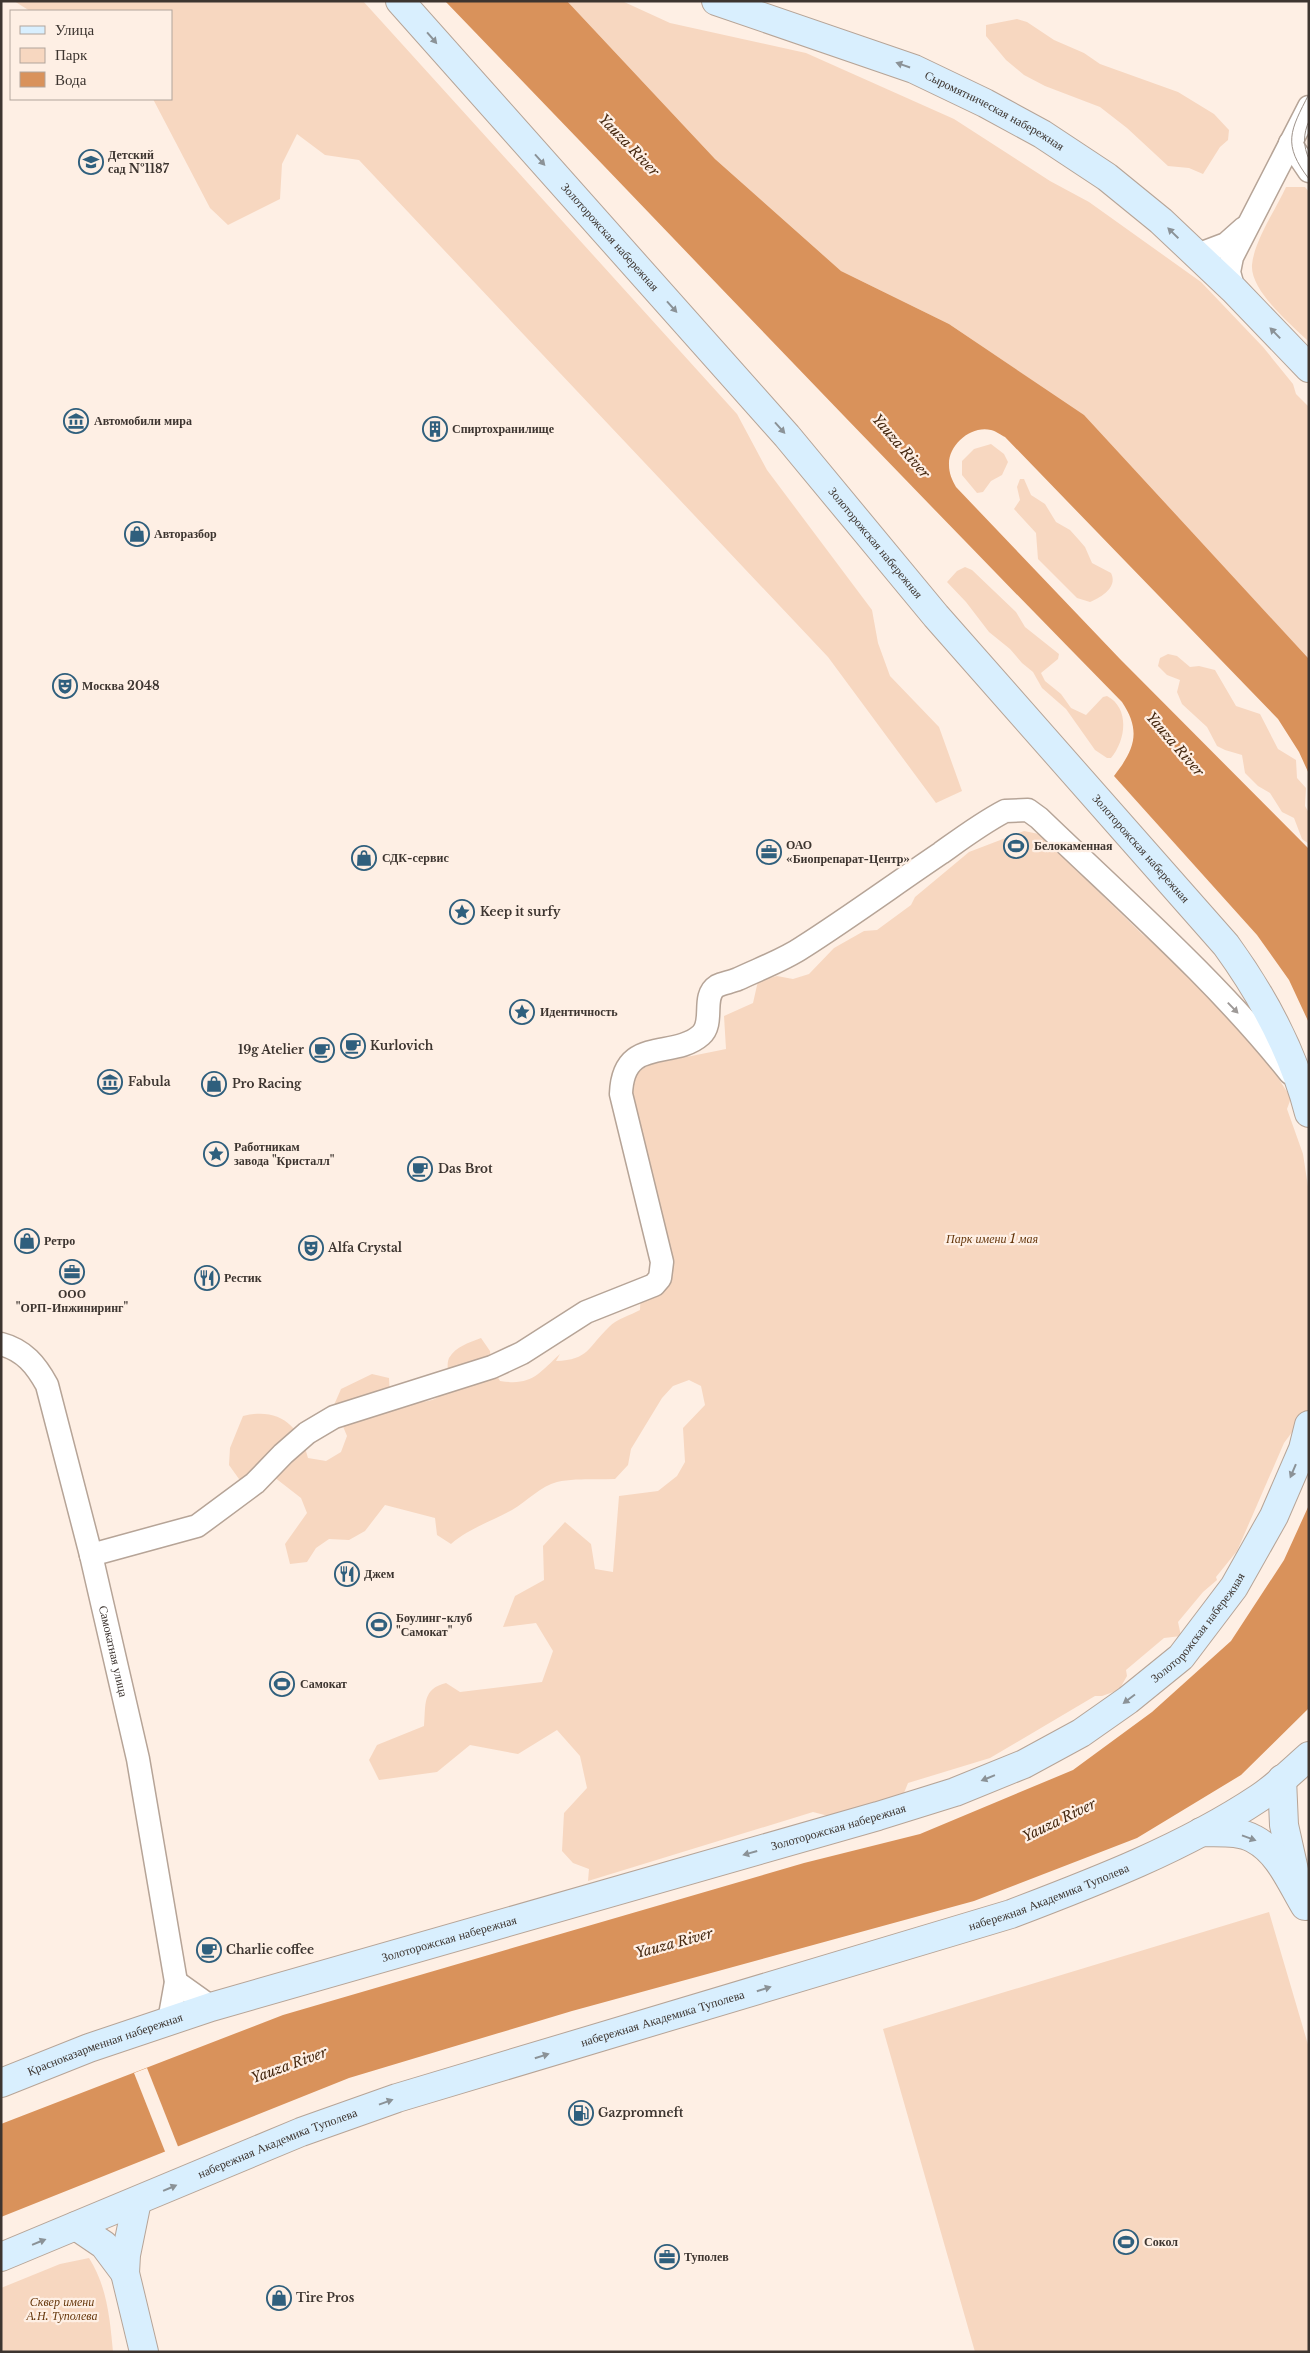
<svg xmlns="http://www.w3.org/2000/svg" width="1310" height="2353" viewBox="0 0 1310 2353" font-family="'Libre Baskerville',serif">
<style>
.green{fill:#f7d7c0}
.water{fill:#d9925b}
.pier{fill:#feefe4}
.lines{fill:none;stroke-linecap:round;stroke-linejoin:round}
.street-casing{stroke:#b6a497;stroke-width:25}
.secondary-casing{stroke:#b6a497;stroke-width:30}
.street{stroke:#fff;stroke-width:22}
.secondary{stroke:#d9effe;stroke-width:28}
.tram{stroke:#9d928a;stroke-width:1}
.oneway{fill:#8b9297}
.oneway2{fill:#9e9a98}
.labels{text-anchor:middle;stroke-width:4.5;stroke-linejoin:round;paint-order:stroke}
.street-label{font-size:12px;fill:#3d3530;stroke:#feefe4}
.poi-label{font-size:12px;font-weight:bold;fill:#3d3530;stroke:#feefe4;text-anchor:start}
.park-label{font-size:12px;font-style:italic;fill:#67380d;stroke:#feefe4}
.water-label{font-size:14px;font-style:italic;fill:#452810;stroke:#feefe4}
</style>
<rect width="100%" height="100%" fill="#feefe4"/>
<path class="green" d="M14,1H363L737,414L767,470L872,610L878,643L890,676L939,727L962,791L936,803L828,657L359,160L325,155L297,134L282,164L280,199L228,225L210,208L153,99H171V11H30Z
M567,1H622L670,23L806,53L954,119L1050,181L1089,202L1201,282L1263,347L1293,384L1296,394L1309,407V659L1212,555L1030,379L949,324L841,271L715,159Z
M1017,19L1027,22L1054,40L1084,53L1100,64L1178,92L1214,114L1229,130L1228,140L1220,147L1203,174L1189,168L1168,166L1127,128L1100,107L1045,86L1024,75L1006,60L986,36V25Z
M1286,187H1305L1309,192V342C1292,325 1250,291 1252,265C1254,241 1276,209 1286,187Z
M991,444L1004,454L1008,462L1002,475L991,481L983,492L977,493L962,475V461L974,449Z
M1020,479H1024L1031,495L1045,504L1056,522L1070,530L1079,540L1085,547L1092,563L1111,573C1118,587 1102,597 1090,602L1077,598L1038,559L1036,533L1014,509L1020,500L1017,487Z
M965,567L972,570L1016,612L1025,627L1059,654L1058,659L1041,673L1045,681L1061,694L1071,708L1086,715L1103,697L1107,696C1130,708 1126,740 1111,758H1107L1095,750L1066,709L1042,688L1033,672L1022,663L1010,649L989,632L966,602L947,582L957,571Z
M1168,654L1177,656L1190,667L1199,666L1215,670L1236,706L1260,714L1278,749L1296,760L1297,778L1306,788L1305,806L1309,813V844L1302,839L1294,818L1282,812L1270,793L1258,786L1245,773L1242,755L1225,750L1217,746L1207,727L1182,704L1177,692L1180,680L1167,675L1158,666L1160,658Z
M1024,831L1039,834L1142,934L1157,946L1268,1055L1273,1070L1291,1098L1287,1109L1303,1154L1309,1193V1409L1284,1443L1237,1551L1216,1577L1217,1580L1203,1592L1178,1622L1181,1636L1164,1638L1126,1670L1127,1676L1119,1690L1102,1696H1095L990,1758L908,1783L902,1798L836,1818L813,1812L588,1881L589,1869L573,1863L562,1851L564,1813L587,1788L580,1756L557,1730L518,1754L470,1745L437,1772L379,1780L369,1760L377,1745L424,1726C426,1704 422,1689 446,1683L460,1692L542,1682L553,1651L536,1623L503,1627L515,1596L544,1580L543,1546L565,1522L591,1544L595,1569L613,1572L619,1496L658,1491L677,1476L685,1462L683,1428L705,1405L701,1386L689,1380L673,1386L662,1398L631,1449L628,1465L615,1479C596,1480 575,1478 557,1482C541,1486 527,1501 512,1510C491,1522 469,1528 451,1544L437,1535L435,1518L385,1505L365,1531L349,1540L329,1539L316,1548L307,1562L290,1564L285,1544L307,1513L301,1498L274,1477L239,1479L229,1465L230,1448L243,1416C278,1407 300,1425 308,1458L326,1461L341,1452L347,1436L334,1405L341,1389L372,1374L389,1378L390,1396C408,1403 443,1409 448,1381C449,1374 446,1365 449,1358C456,1346 469,1343 481,1338L490,1351L492,1367L500,1381C532,1386 538,1374 560,1354L556,1361C589,1360 588,1347 609,1327C616,1319 631,1315 640,1310L641,1287L652,1274V1236L631,1094C632,1079 637,1070 652,1064L726,1049L724,1016L753,1003L758,981L777,976L793,979L809,974L834,948L864,931L877,930L911,905L915,897L969,852Z
M1269,1912L1309,2048V2352H975L883,2029Z
M89,2258C107,2286 110,2319 113,2352H1V2288L60,2264Z"/>
<path class="water" d="M445,1H567L715,159L841,271L949,324L1084,415L1309,659V774L1299,752L1278,719L1005,437C1001,435 996,431 991,430C971,425 948,445 949,465C949,473 952,480 956,487L1120,659L1309,849V1023L1289,980L1257,935L1114,776C1134,750 1142,732 1122,702C894,470 671,235 445,1Z
M1309,1505V1708L1241,1775L1137,1838L974,1901L572,2011L349,2078L1,2217V2124L283,2015L804,1863L920,1834L1073,1770L1152,1712L1231,1641L1284,1560Z"/>
<path class="pier" d="M147,2068L179,2149L166,2154L134,2073Z"/>
<g class="lines">
<defs>
<g id="street">
<path d="M1290,143L1309,171"/>
<path d="M1197,255L1226,244L1244,228"/>
<path d="M1234,290L1229,272L1232,257L1309,107"/>
<path id="s1" d="M1,1344C24,1350 36,1365 47,1385L91,1555L138,1759L176,1982L169,2021"/>
<path d="M91,1555L197,1526L255,1483L283,1454L307,1433L334,1417L492,1367L522,1353L586,1312L654,1285L660,1278L662,1262L621,1094C623,1035 673,1060 701,1035C715,1023 701,996 717,986C723,983 731,982 738,979C759,969 784,960 803,947C850,917 895,884 941,853C962,838 982,823 1005,811L1028,810L1039,818C1123,899 1218,982 1290,1073"/>
<path d="M176,1982L211,2007"/>
</g>
<g id="secondary">
<path id="s2" d="M400,1L787,436L936,616L1226,945C1263,996 1293,1051 1309,1113"/>
<path id="s3" d="M716,1L914,69L985,103L1042,134L1107,177L1161,221L1234,290L1309,368"/>
<path d="M1282,1779L1284,1825L1296,1879"/>
<path d="M1201,1832C1217,1833 1239,1830 1254,1839C1279,1852 1291,1883 1305,1906"/>
<path id="s4" d="M1,2083L89,2048L211,2007L878,1816L955,1792L1024,1764L1081,1733L1128,1700L1181,1657L1234,1587L1274,1516L1303,1449L1309,1425"/>
<path d="M137,2201L126,2255L125,2273L144,2352"/>
<path d="M76,2226L104,2245L125,2273"/>
<path id="s5" d="M1,2257L301,2132L397,2098L1011,1914C1095,1882 1184,1848 1259,1798C1277,1786 1293,1770 1309,1756"/>
</g>
</defs>
<use href="#street" class="street-casing"/>
<use href="#secondary" class="secondary-casing"/>
<use href="#street" class="street"/>
<use href="#secondary" class="secondary"/>
<path class="tram" d="M1309,94C1290,131 1282,144 1309,179
M1309,121C1303,134 1303,146 1309,159"/>
</g>
<defs><path id="oneway-solid" d="M-6-.8H1V-3.2L6.5 0L1 3.2V.8H-6Z" transform="scale(1.25)"/></defs>
<g class="oneway">
<use href="#oneway-solid" transform="translate(432 38) rotate(49)"/>
<use href="#oneway-solid" transform="translate(903 65) rotate(-161)"/>
<use href="#oneway-solid" transform="translate(540 160) rotate(48)"/>
<use href="#oneway-solid" transform="translate(1173 233) rotate(-136)"/>
<use href="#oneway-solid" transform="translate(672 307) rotate(48)"/>
<use href="#oneway-solid" transform="translate(1275 333) rotate(-134)"/>
<use href="#oneway-solid" transform="translate(780 428) rotate(48)"/>
<use href="#oneway-solid" transform="translate(1293 1471) rotate(113)"/>
<use href="#oneway-solid" transform="translate(1129 1699) rotate(143)"/>
<use href="#oneway-solid" transform="translate(988 1778) rotate(158)"/>
<use href="#oneway-solid" transform="translate(1249 1838) rotate(20)"/>
<use href="#oneway-solid" transform="translate(750 1853) rotate(164)"/>
<use href="#oneway-solid" transform="translate(764 1989) rotate(-17)"/>
<use href="#oneway-solid" transform="translate(542 2056) rotate(-17)"/>
<use href="#oneway-solid" transform="translate(386 2102) rotate(-20)"/>
<use href="#oneway-solid" transform="translate(170 2188) rotate(-23)"/>
<use href="#oneway-solid" transform="translate(39 2242) rotate(-22)"/>
</g>
<use class="oneway2" href="#oneway-solid" transform="translate(1233 1008) rotate(46)"/>
<defs>
<symbol id="school-ring" viewBox="-11 -11 22 22"><circle r="9.5" fill="#feefe4" stroke="#2f5f7d" stroke-width="1.5"/><path d="M0-5L7-2L0 1L-7-2ZM-4 1L0 2.5L4 1V4Q0 6-4 4Z" fill="#2f5f7d"/></symbol>
<symbol id="museum-ring" viewBox="-11 -11 22 22"><circle r="9.5" fill="#feefe4" stroke="#2f5f7d" stroke-width="1.5"/><path d="M0-6L6-3V-2H-6V-3ZM-5-1h2V3h-2ZM-1-1h2V3h-2ZM3-1h2V3H3ZM-6 4H6V6H-6Z" fill="#2f5f7d"/></symbol>
<symbol id="building-ring" viewBox="-11 -11 22 22"><circle r="9.5" fill="#feefe4" stroke="#2f5f7d" stroke-width="1.5"/><path d="M-4-6H4V6H1V3H-1V6H-4ZM-2.5-4.3h1.7v1.8h-1.7ZM.8-4.3h1.7v1.8H.8ZM-2.5-1h1.7V.8h-1.7ZM.8-1h1.7V.8H.8Z" fill="#2f5f7d"/></symbol>
<symbol id="shop-ring" viewBox="-11 -11 22 22"><circle r="9.5" fill="#feefe4" stroke="#2f5f7d" stroke-width="1.5"/><path d="M-5-2.5h2.3a2.7 3.5 0 0 1 5.4 0H5L5.5 6h-11ZM-1.5-2.5h3a1.5 2.3 0 0 0-3 0Z" fill="#2f5f7d"/></symbol>
<symbol id="theatre-ring" viewBox="-11 -11 22 22"><circle r="9.5" fill="#feefe4" stroke="#2f5f7d" stroke-width="1.5"/><path d="M-5-5.5Q0-4 5-5.5V0Q5 5 0 6Q-5 5-5 0ZM-3.3-2.5H-1v1.5H-3.3ZM1-2.5H3.3v1.5H1ZM-2.8 1Q0 5.5 2.8 1Z" fill="#2f5f7d"/></symbol>
<symbol id="stadium-ring" viewBox="-11 -11 22 22"><circle r="9.5" fill="#feefe4" stroke="#2f5f7d" stroke-width="1.5"/><path d="M0-5a6.5 5 0 1 0 0 10a6.5 5 0 1 0 0-10ZM-3.5-1.8h7v3.6h-7Z" fill="#2f5f7d"/></symbol>
<symbol id="office-ring" viewBox="-11 -11 22 22"><circle r="9.5" fill="#feefe4" stroke="#2f5f7d" stroke-width="1.5"/><path d="M-6-3h4V-5.5h4V-3h4V5H-6ZM-1-4.5V-3h2v-1.5ZM-6 0V1H6V0Z" fill="#2f5f7d"/></symbol>
<symbol id="sight-ring" viewBox="-11 -11 22 22"><circle r="9.5" fill="#feefe4" stroke="#2f5f7d" stroke-width="1.5"/><path d="M0-6L1.8-2.2L6-1.7L2.9 1.2L3.7 5.4L0 3.3L-3.7 5.4L-2.9 1.2L-6-1.7L-1.8-2.2Z" fill="#2f5f7d"/></symbol>
<symbol id="cafe-ring" viewBox="-11 -11 22 22"><circle r="9.5" fill="#feefe4" stroke="#2f5f7d" stroke-width="1.5"/><path d="M-5.5-4.5H6V0H3Q3 3.5 0 3.5H-2.5Q-5.5 3.5-5.5 0ZM3-3.2v2h1.7v-2ZM-6 4.5H4V6H-6Z" fill="#2f5f7d"/></symbol>
<symbol id="restaurant-ring" viewBox="-11 -11 22 22"><circle r="9.5" fill="#feefe4" stroke="#2f5f7d" stroke-width="1.5"/><path d="M-5-6h1v4h1v-4h1v4h1v-4h1v5L-1.5 .5V6h-2V.5L-5-1ZM5-6V6H3V1.5H1.5Q1.5-4 5-6Z" fill="#2f5f7d"/></symbol>
<symbol id="fuel-ring" viewBox="-11 -11 22 22"><circle r="9.5" fill="#feefe4" stroke="#2f5f7d" stroke-width="1.5"/><path d="M-5.5-6h7V0h2V4h1.3V-2.5L3-4.5l.8-.8L6-3V5H2.5V1h-1V6h-7ZM-4.2-4.7v3.2H.2V-4.7Z" fill="#2f5f7d"/></symbol>
</defs>
<g fill-rule="evenodd">
<use href="#school-ring" x="77" y="148" width="28" height="28"/>
<use href="#museum-ring" x="62" y="407" width="28" height="28"/>
<use href="#building-ring" x="421" y="415" width="28" height="28"/>
<use href="#shop-ring" x="123" y="520" width="28" height="28"/>
<use href="#theatre-ring" x="51" y="672" width="28" height="28"/>
<use href="#stadium-ring" x="1002" y="832" width="28" height="28"/>
<use href="#office-ring" x="755" y="838" width="28" height="28"/>
<use href="#shop-ring" x="350" y="844" width="28" height="28"/>
<use href="#sight-ring" x="448" y="898" width="28" height="28"/>
<use href="#sight-ring" x="508" y="998" width="28" height="28"/>
<use href="#cafe-ring" x="339" y="1032" width="28" height="28"/>
<use href="#cafe-ring" x="308" y="1036" width="28" height="28"/>
<use href="#museum-ring" x="96" y="1068" width="28" height="28"/>
<use href="#shop-ring" x="200" y="1070" width="28" height="28"/>
<use href="#sight-ring" x="202" y="1140" width="28" height="28"/>
<use href="#cafe-ring" x="406" y="1155" width="28" height="28"/>
<use href="#shop-ring" x="13" y="1227" width="28" height="28"/>
<use href="#theatre-ring" x="297" y="1234" width="28" height="28"/>
<use href="#office-ring" x="58" y="1258" width="28" height="28"/>
<use href="#restaurant-ring" x="193" y="1264" width="28" height="28"/>
<use href="#restaurant-ring" x="333" y="1560" width="28" height="28"/>
<use href="#stadium-ring" x="365" y="1611" width="28" height="28"/>
<use href="#stadium-ring" x="268" y="1670" width="28" height="28"/>
<use href="#cafe-ring" x="195" y="1936" width="28" height="28"/>
<use href="#fuel-ring" x="567" y="2099" width="28" height="28"/>
<use href="#stadium-ring" x="1112" y="2228" width="28" height="28"/>
<use href="#office-ring" x="653" y="2243" width="28" height="28"/>
<use href="#shop-ring" x="265" y="2284" width="28" height="28"/>
</g>
<g class="labels">
<g class="street-label">
<text dy="4" stroke="none"><textPath href="#s3" startOffset="300">Сыромятническая набережная</textPath></text>
<text dy="4" stroke="none"><textPath href="#s2" startOffset="316">Золоторожская набережная</textPath></text>
<text dy="4" stroke="none"><textPath href="#s2" startOffset="721">Золоторожская набережная</textPath></text>
<text dy="4" stroke="none"><textPath href="#s2" startOffset="1126">Золоторожская набережная</textPath></text>
<text dy="4" stroke="none"><textPath href="#s4" startOffset="1296">Золоторожская набережная</textPath></text>
<text dy="4" stroke="none"><textPath href="#s1" startOffset="338">Самокатная улица</textPath></text>
<text dy="4" stroke="none"><textPath href="#s4" startOffset="876">Золоторожская набережная</textPath></text>
<text dy="4" stroke="none"><textPath href="#s5" startOffset="1109">набережная Академика Туполева</textPath></text>
<text dy="4" stroke="none"><textPath href="#s4" startOffset="471">Золоторожская набережная</textPath></text>
<text dy="4" stroke="none"><textPath href="#s5" startOffset="704">набережная Академика Туполева</textPath></text>
<text dy="4" stroke="none"><textPath href="#s4" startOffset="111">Красноказарменная набережная</textPath></text>
<text dy="4" stroke="none"><textPath href="#s5" startOffset="299">набережная Академика Туполева</textPath></text>
</g>
<g class="poi-label">
<text x="108" y="159">Детский<tspan x="108" dy="14">сад №1187</tspan></text>
<text x="94" y="425">Автомобили мира</text>
<text x="452" y="433">Спиртохранилище</text>
<text x="154" y="538">Авторазбор</text>
<text x="82" y="690">Москва 2048</text>
<text x="786" y="849">ОАО<tspan x="786" dy="14">«Биопрепарат-Центр»</tspan></text>
<text x="1034" y="850">Белокаменная</text>
<text x="382" y="862">СДК-сервис</text>
<text x="480" y="916">Keep it surfy</text>
<text x="540" y="1016">Идентичность</text>
<text x="370" y="1050">Kurlovich</text>
<text x="304" y="1054" text-anchor="end">19g Atelier</text>
<text x="128" y="1086">Fabula</text>
<text x="232" y="1088">Pro Racing</text>
<text x="234" y="1151">Работникам<tspan x="234" dy="14">завода "Кристалл"</tspan></text>
<text x="438" y="1173">Das Brot</text>
<text x="44" y="1245">Ретро</text>
<text x="328" y="1252">Alfa Crystal</text>
<text x="224" y="1282">Рестик</text>
<text x="72" y="1298" text-anchor="middle">ООО<tspan x="72" dy="14">"ОРП-Инжиниринг"</tspan></text>
<text x="364" y="1578">Джем</text>
<text x="396" y="1622">Боулинг-клуб<tspan x="396" dy="14">"Самокат"</tspan></text>
<text x="300" y="1688">Самокат</text>
<text x="226" y="1954">Charlie coffee</text>
<text x="598" y="2117">Gazpromneft</text>
<text x="1144" y="2246">Сокол</text>
<text x="684" y="2261">Туполев</text>
<text x="296" y="2302">Tire Pros</text>
</g>
<g class="park-label">
<text x="992" y="1243">Парк имени 1 мая</text>
<text x="62" y="2306">Сквер имени<tspan x="62" dy="14">А.Н. Туполева</tspan></text>
</g>
<g class="water-label">
<text transform="translate(629 145) rotate(46)" y="5">Yauza River</text>
<text transform="translate(901 446) rotate(49)" y="5">Yauza River</text>
<text transform="translate(1175 744) rotate(49)" y="5">Yauza River</text>
<text transform="translate(1059 1820) rotate(-26)" y="5">Yauza River</text>
<text transform="translate(674 1943) rotate(-15)" y="5">Yauza River</text>
<text transform="translate(289 2065) rotate(-20)" y="5">Yauza River</text>
</g>
</g>
<rect width="1310" height="2353" fill="none" stroke="#3d3530" stroke-width="5"/>
<rect x="10" y="10" width="162" height="90" fill="#feefe4" stroke="#b1a59c"/>
<rect x="20" y="26" width="25" height="8" fill="#d9effe" stroke="#b1a59c"/>
<text x="55" y="35" font-size="15" fill="#3d3530">Улица</text>
<rect x="20" y="48" width="25" height="15" fill="#f7d7c0" stroke="#b1a59c"/>
<text x="55" y="60" font-size="15" fill="#3d3530">Парк</text>
<rect x="20" y="72" width="25" height="15" fill="#d9925b" stroke="#b1a59c"/>
<text x="55" y="85" font-size="15" fill="#3d3530">Вода</text>
</svg>
